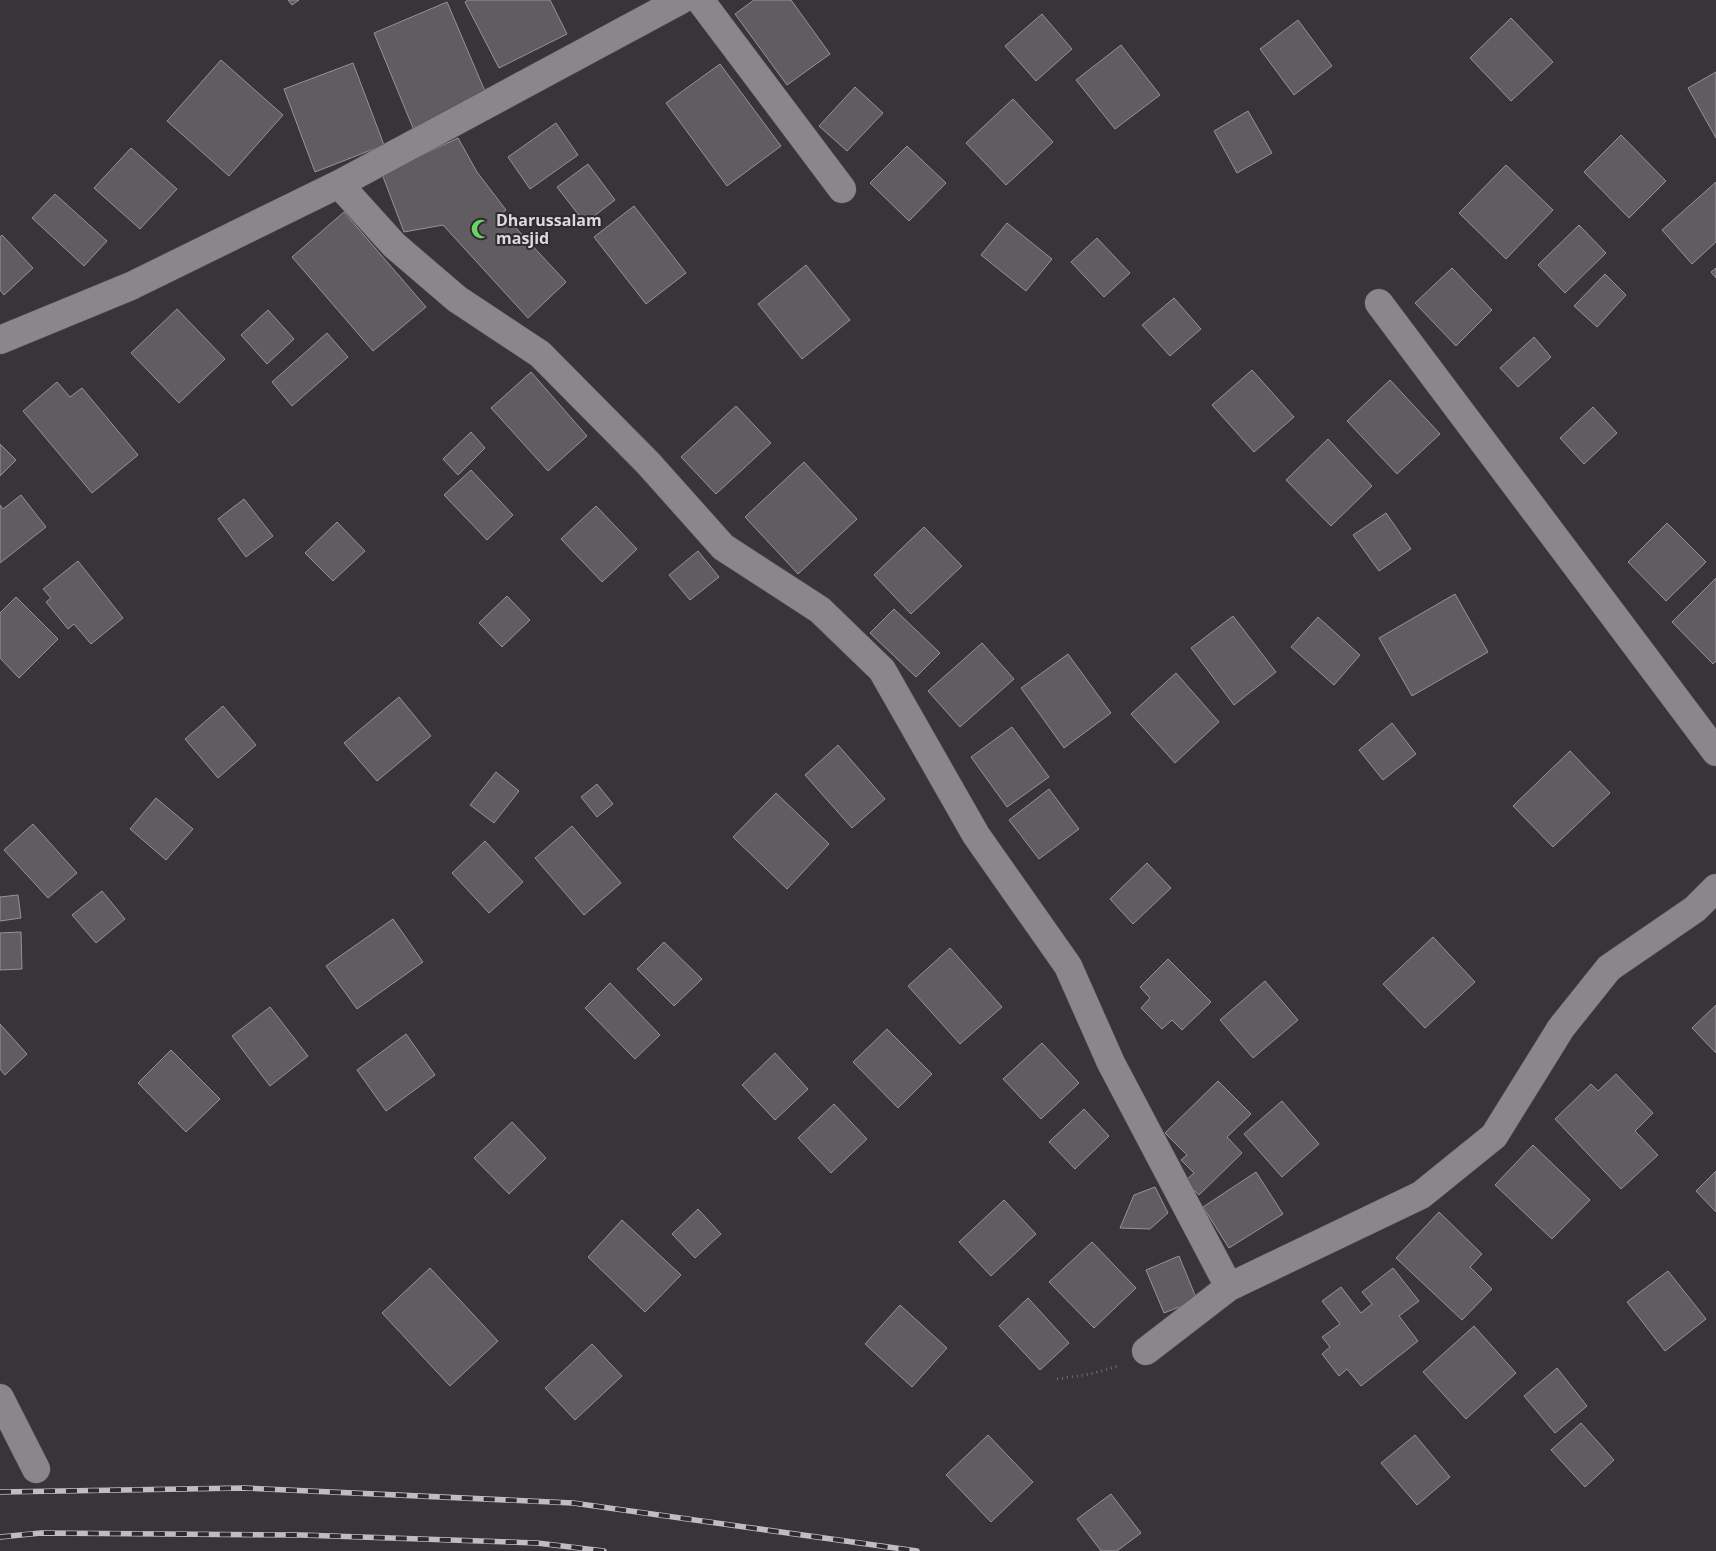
<svg xmlns="http://www.w3.org/2000/svg" width="1716" height="1551" viewBox="0 0 1716 1551" font-family="'Open Sans',sans-serif">
<style>
.building{fill:#605c60;stroke:#969397}
.lines{fill:none;stroke-linecap:round;stroke-linejoin:round}
.minor-casing{stroke:#545154;stroke-width:29}
.path{stroke:#6f6c6f;stroke-width:3;stroke-dasharray:1 4;stroke-linecap:butt}
.minor{stroke:#8a868a;stroke-width:28}
.rail-casing{stroke:#bfbdbf;stroke-width:5.5}
.rail{stroke:#2e2b2e;stroke-width:4;stroke-dasharray:11;stroke-linecap:butt}
.labels{text-anchor:middle;stroke-width:4;stroke-linejoin:round;paint-order:stroke}
.poi-label{font-size:16px;font-weight:bold;fill:#dbd9db;stroke:#2e2b2e;text-anchor:start}
</style>
<rect width="100%" height="100%" fill="#383538"/>
<path class="building" d="M288,0H299L292,5Z
M468,0H550L567,34L499,68L465,2Z
M754,0H791L830,54L787,85L735,14Z
M447,2L487,96L413,128L374,33Z
M1042,14L1072,49L1036,81L1005,46Z
M1511,18L1553,62L1511,101L1470,58Z
M1298,20L1332,66L1294,95L1260,49Z
M1121,45L1160,95L1115,129L1076,80Z
M221,60L283,115L229,176L167,121Z
M353,63L384,145L315,172L284,89Z
M720,64L781,146L727,186L666,103Z
M1716,72V138L1688,88Z
M855,87L883,113L847,151L819,126Z
M1013,99L1053,142L1006,185L966,143Z
M1248,111L1272,153L1237,173L1214,131Z
M556,123L578,155L530,189L508,157Z
M1621,135L1666,181L1629,218L1584,172Z
M458,138L477,172L506,210L502,213L566,282L528,318L443,225L404,232L382,174Z
M907,146L946,183L909,221L870,183Z
M131,148L177,189L140,229L94,188Z
M588,164L615,200L585,223L557,187Z
M1506,165L1553,210L1506,259L1459,213Z
M1716,182V242L1692,264L1662,230Z
M55,194L107,241L84,266L32,218Z
M634,206L686,273L646,304L594,237Z
M344,212L426,307L373,351L292,257Z
M1007,223L1052,259L1026,291L981,255Z
M1579,225L1606,253L1565,293L1538,265Z
M2,235L33,268L4,295L0,290V237Z
M1097,238L1130,273L1104,297L1071,262Z
M806,265L850,320L802,359L758,304Z
M1452,268L1492,310L1456,346L1415,303Z
M1716,268V278L1711,272Z
M1605,274L1626,295L1597,327L1574,306Z
M1174,298L1201,329L1170,356L1142,325Z
M177,309L225,359L179,403L131,353Z
M268,310L294,339L267,364L241,335Z
M327,333L348,357L292,406L272,382Z
M1534,337L1551,357L1518,387L1500,368Z
M1252,370L1294,417L1254,452L1212,405Z
M531,372L587,436L548,471L491,408Z
M1390,380L1440,434L1397,474L1347,421Z
M57,382L70,397L82,388L138,455L92,493L23,411Z
M736,406L771,443L716,494L681,457Z
M1593,407L1617,433L1584,464L1560,438Z
M471,432L485,448L458,475L443,459Z
M1328,439L1372,486L1331,526L1286,480Z
M0,444L16,460L0,476Z
M804,462L857,519L798,574L745,517Z
M471,470L513,515L487,540L444,495Z
M21,495L46,527L0,563V505L3,509Z
M244,499L273,536L246,557L218,519Z
M596,506L637,549L602,582L561,539Z
M1386,513L1411,549L1379,571L1353,535Z
M337,522L365,551L333,581L305,553Z
M1667,523L1706,562L1666,601L1628,562Z
M924,527L962,566L911,614L874,575Z
M698,551L719,577L690,600L669,575Z
M78,561L123,618L91,644L74,624L68,629L46,602L51,598L43,589Z
M1716,578V661L1713,664L1672,622Z
M1455,594L1488,652L1412,696L1379,638Z
M507,596L530,620L502,647L479,623Z
M16,597L58,639L19,678L0,658V613Z
M894,609L940,653L916,677L870,633Z
M1233,616L1276,672L1234,705L1191,648Z
M1318,617L1360,655L1334,685L1291,647Z
M982,643L1014,679L960,727L928,691Z
M1068,654L1111,713L1064,748L1021,688Z
M1176,673L1219,722L1175,763L1131,714Z
M399,697L431,736L377,781L344,743Z
M223,706L256,745L218,778L185,739Z
M1392,723L1416,754L1383,780L1359,750Z
M1012,727L1049,777L1007,807L971,757Z
M838,745L885,799L852,828L805,775Z
M1570,751L1610,793L1553,847L1513,806Z
M496,772L519,791L494,823L470,805Z
M597,784L613,804L597,817L581,797Z
M1049,789L1079,829L1039,859L1009,820Z
M776,793L829,844L787,889L733,837Z
M156,798L193,829L166,860L130,829Z
M33,824L77,873L48,898L4,850Z
M572,826L621,883L584,915L535,858Z
M485,841L523,882L489,913L452,873Z
M1147,863L1171,888L1133,924L1110,899Z
M102,891L125,919L96,943L72,915Z
M18,895L21,918L0,921V897Z
M393,919L423,962L357,1009L326,966Z
M21,932L22,969L0,970V933Z
M1433,937L1475,982L1425,1028L1383,984Z
M664,942L702,979L674,1006L637,969Z
M950,948L1002,1007L960,1044L908,986Z
M1168,959L1211,1002L1182,1030L1172,1020L1162,1029L1141,1008L1150,998L1140,987Z
M1265,981L1298,1020L1253,1058L1220,1020Z
M610,983L660,1035L635,1059L585,1008Z
M1716,1005V1053L1692,1028Z
M270,1007L308,1056L270,1086L232,1036Z
M0,1024L27,1054L5,1075L0,1069Z
M887,1029L932,1074L898,1108L853,1062Z
M406,1034L435,1075L386,1111L357,1070Z
M1042,1043L1079,1083L1041,1119L1003,1079Z
M171,1050L220,1099L186,1132L138,1083Z
M775,1053L808,1089L775,1120L742,1085Z
M1616,1074L1653,1113L1635,1131L1658,1155L1621,1189L1555,1119L1591,1084L1598,1091Z
M1218,1081L1251,1114L1227,1137L1242,1153L1199,1195L1185,1181L1194,1173L1181,1160L1187,1155L1165,1133Z
M1282,1101L1319,1144L1282,1177L1244,1134Z
M834,1104L867,1139L831,1173L798,1138Z
M1084,1109L1109,1136L1075,1169L1049,1142Z
M512,1122L546,1158L509,1194L474,1158Z
M1533,1145L1590,1200L1552,1239L1495,1185Z
M1716,1171V1212L1696,1191Z
M1256,1172L1283,1214L1229,1248L1203,1207Z
M1155,1187L1168,1213L1150,1229L1120,1228L1134,1195Z
M1004,1200L1036,1234L991,1276L959,1242Z
M698,1209L721,1234L695,1258L672,1234Z
M1439,1212L1482,1254L1470,1267L1492,1289L1462,1320L1396,1258Z
M622,1220L681,1275L645,1312L588,1257Z
M1092,1242L1136,1288L1094,1328L1049,1282Z
M1179,1256L1197,1300L1164,1313L1146,1270Z
M430,1268L498,1341L450,1386L382,1313Z
M1393,1268L1419,1301L1399,1316L1418,1341L1361,1386L1347,1369L1339,1376L1322,1354L1330,1347L1322,1337L1340,1324L1322,1301L1341,1287L1361,1313L1372,1304L1362,1292Z
M1668,1271L1706,1319L1665,1351L1627,1302Z
M1028,1298L1069,1343L1040,1370L999,1326Z
M900,1305L947,1348L912,1387L865,1344Z
M1474,1326L1516,1373L1466,1419L1423,1372Z
M592,1344L622,1376L575,1420L545,1388Z
M1557,1368L1587,1406L1555,1433L1524,1396Z
M1581,1423L1614,1460L1585,1487L1551,1450Z
M988,1435L1033,1482L991,1522L946,1475Z
M1415,1435L1450,1477L1417,1505L1381,1463Z
M1111,1494L1141,1533L1117,1551H1101L1077,1519Z"/>
<g class="lines">
<defs>
<path id="minor" d="M700,0L842,189
M341,183L346,192L394,245L457,299L540,354L648,463L723,547L820,610L882,670L976,835L1068,966L1111,1063L1229,1287
M1379,303L1716,752
M0,340L131,286L341,183L681,0
M1146,1351L1229,1287L1421,1195L1494,1136L1561,1028L1609,968L1695,909L1716,888
M0,1398L36,1469"/>
</defs>
<use href="#minor" class="minor-casing"/>
<path class="path" d="M1057,1379L1091,1374L1118,1366"/>
<use href="#minor" class="minor"/>
<defs>
<path id="rail" d="M0,1492L244,1488L573,1503L917,1551
M0,1537L41,1533L301,1535L537,1543L604,1551"/>
</defs>
<use href="#rail" class="rail-casing"/>
<use href="#rail" class="rail"/>
</g>
<defs>
<symbol id="mosque-bare" viewBox="-9 -9 18 18"><path d="M3.5-4.9A6 6 0 1 0 3.5 4.9A5 5 0 1 1 3.5-4.9Z" fill="#67d465" stroke="#2e2b2e" stroke-width="2.5" paint-order="stroke"/></symbol>
</defs>
<g fill-rule="evenodd">
<use href="#mosque-bare" x="467" y="215" width="28" height="28"/>
</g>
<g class="labels">
<g class="poi-label">
<text x="496" y="226">Dharussalam<tspan x="496" dy="18">masjid</tspan></text>
</g>
</g>
</svg>
